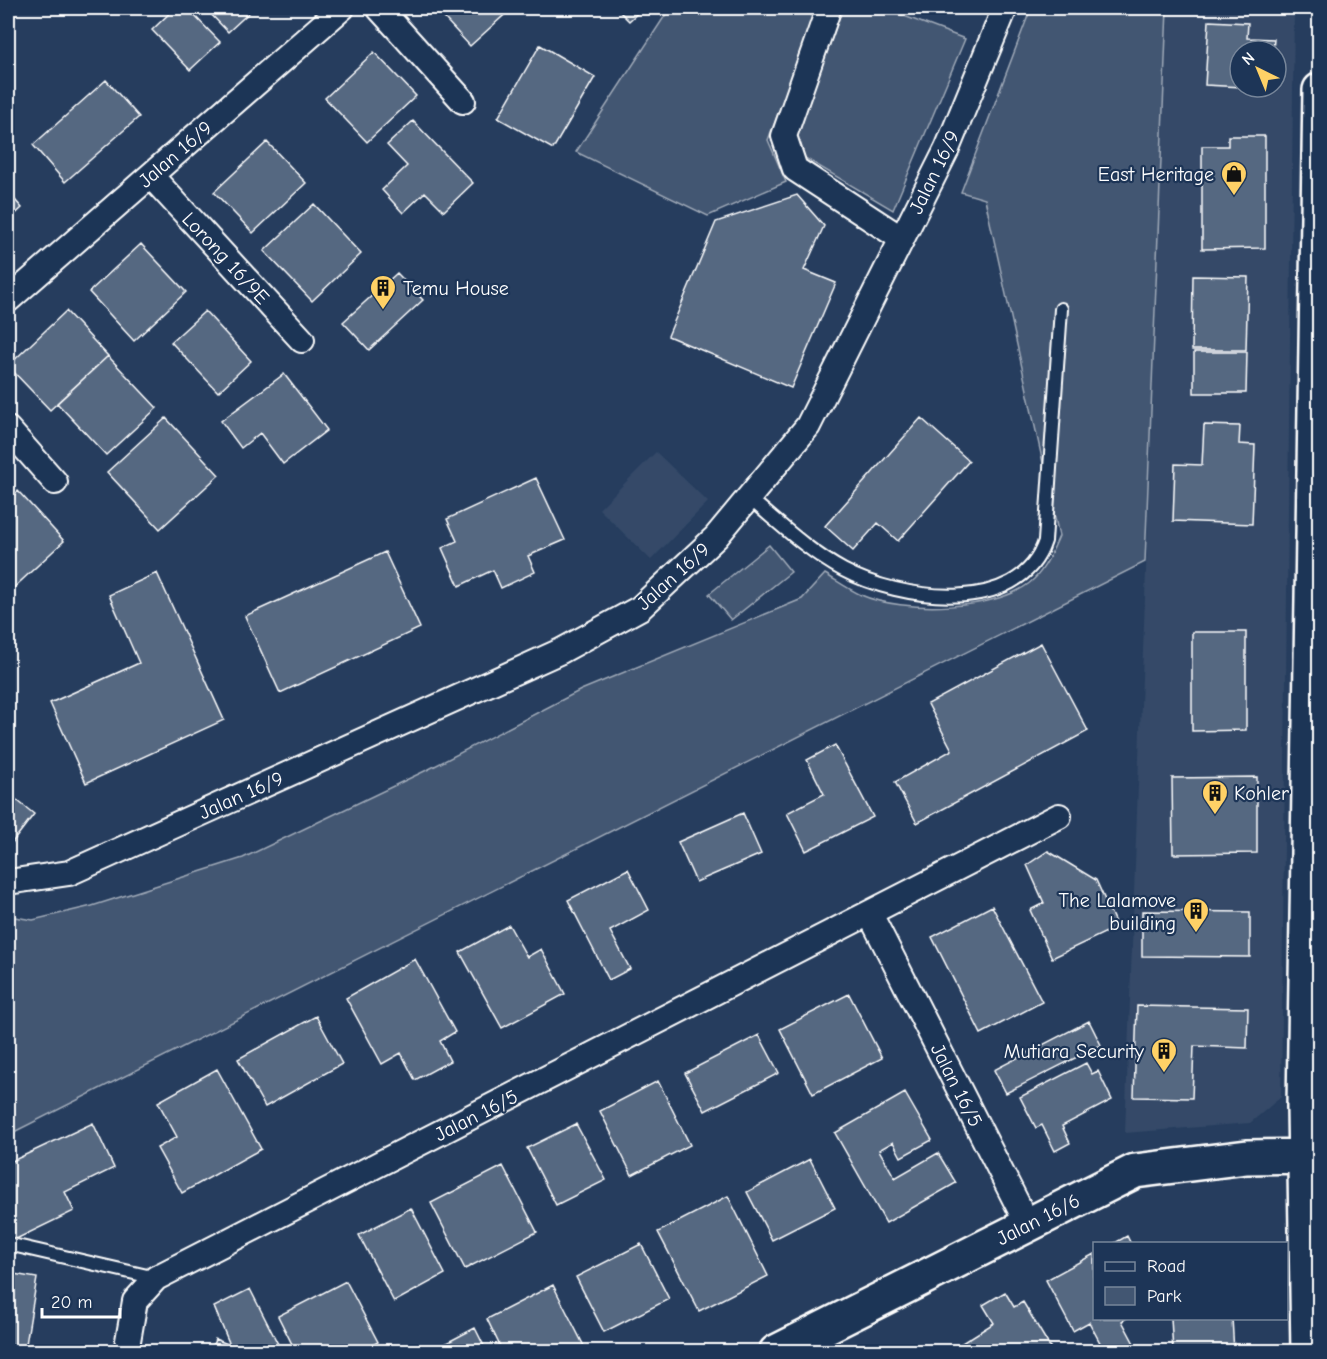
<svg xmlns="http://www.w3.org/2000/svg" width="1327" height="1359" viewBox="0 0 1327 1359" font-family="'Comic Neue',sans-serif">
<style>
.built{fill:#344a68;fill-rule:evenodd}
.green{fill:#425672;stroke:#a0aab8;stroke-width:1.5}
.building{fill:#556781;stroke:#fff;stroke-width:1.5}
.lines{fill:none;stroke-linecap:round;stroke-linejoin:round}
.lane-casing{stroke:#fff;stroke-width:16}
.street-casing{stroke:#fff;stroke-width:28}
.secondary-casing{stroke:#fff;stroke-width:38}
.lane{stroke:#1d3557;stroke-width:12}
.street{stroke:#1d3557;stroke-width:24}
.secondary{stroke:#1d3557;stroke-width:33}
.labels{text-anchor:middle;stroke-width:4.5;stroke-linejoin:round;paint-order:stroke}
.street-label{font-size:20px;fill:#fff;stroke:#1d3557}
.poi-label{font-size:20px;fill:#fff;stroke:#1d3557;text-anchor:end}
</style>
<rect width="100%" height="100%" fill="#263d5e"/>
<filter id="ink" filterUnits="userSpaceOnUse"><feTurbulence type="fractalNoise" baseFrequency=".0167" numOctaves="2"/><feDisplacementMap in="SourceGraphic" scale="12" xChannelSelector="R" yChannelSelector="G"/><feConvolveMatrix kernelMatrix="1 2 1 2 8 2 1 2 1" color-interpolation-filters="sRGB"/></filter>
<g filter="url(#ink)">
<path class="built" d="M1167,8H1294L1281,1097L1250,1123L1125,1133ZM1240,51H1276V87H1240Z
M656,452L708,502L651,560L599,509Z"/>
<path class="green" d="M670,8H818L768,140L786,182L708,216L576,152Z
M843,8H883L965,39L893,210L805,158L796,136Z
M1031,8H1167L1145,562L8,1135V916L33,920L92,906L243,858L429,769L581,690L802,599L825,574C837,581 848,589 861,595C901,613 1001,612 1034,579C1046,567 1052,552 1059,536L985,199L961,192Z
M769,545L791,572L731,620L709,594Z"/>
<path class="building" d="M175,8H187L220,42L190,70L152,30Z
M205,8H254L228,32Z
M435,8H512L470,46Z
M616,8H643L629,21Z
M1209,21L1248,23L1247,38L1274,39L1273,51H1240V87H1243L1205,85Z
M540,45L595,77L553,149L498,118Z
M374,52L416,96L367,142L325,98Z
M106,80L139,117L65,182L33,145Z
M413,121L473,183L444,211L425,192L403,213L382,190L407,166L387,145Z
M1228,136H1265V248L1202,249V146H1228Z
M267,142L306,183L253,233L214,192Z
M8,192L22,208L8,221Z
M797,195L824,226L804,270L836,283L791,388L668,336L716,222Z
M314,204L361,254L312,301L264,251Z
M141,244L186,292L134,341L89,292Z
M397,273L423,300L369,350L343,322Z
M1193,276L1248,277L1246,350H1192Z
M66,311L108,356L50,410L8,366Z
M205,311L251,361L218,392L171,342Z
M1194,352H1247L1246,393H1194Z
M108,356L157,408L106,455L57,403Z
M284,374L327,430L283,464L260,433L241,448L221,421Z
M166,418L219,475L160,529L107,472Z
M921,418L969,461L898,541L878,523L853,551L825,526Z
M1204,425L1240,426L1239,444L1255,445L1252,524L1173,521L1175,464L1202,465Z
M536,478L565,540L528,556L535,572L501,588L493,570L459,586L442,548L457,541L447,519Z
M18,491L64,541L8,593V501Z
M385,552L420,628L280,693L245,616Z
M157,573L224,720L86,783L50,703L139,663L109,595Z
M1192,632H1246V730L1192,731Z
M1041,643L1088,731L917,823L895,782L952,750L928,704Z
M835,745L873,817L806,851L787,813L824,794L807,760Z
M1257,777V853L1173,854L1172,778Z
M8,793L34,814L8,848Z
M743,813L761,854L696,882L678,842Z
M1048,851L1096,880L1117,927L1052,958L1030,910L1044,903L1027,865Z
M628,869L649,910L610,931L630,969L609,980L568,900Z
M992,906L1042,1002L981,1034L932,937Z
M1142,911L1250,912V957L1142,956Z
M509,925L527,957L541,949L565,994L502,1028L460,952Z
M415,959L455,1032L440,1041L450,1061L415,1080L401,1053L382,1064L346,998Z
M849,994L882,1058L813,1094L780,1029Z
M1137,1006L1248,1008L1247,1048L1194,1046L1192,1098L1134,1097Z
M316,1016L342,1064L265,1107L238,1059Z
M1089,1021L1101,1045L1006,1093L994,1070Z
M759,1035L779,1073L705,1111L685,1073Z
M1086,1063L1092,1074L1098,1071L1112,1100L1062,1126L1070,1143L1055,1151L1042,1125L1036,1128L1020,1097Z
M217,1069L261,1149L182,1193L157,1148L177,1137L158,1102Z
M658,1081L690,1145L632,1175L600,1111Z
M905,1093L932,1140L901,1157L893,1142L879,1150L895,1178L938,1153L956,1183L886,1223L835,1133Z
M93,1123L114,1168L65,1192L74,1211L12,1241L8,1232V1163Z
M576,1124L606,1180L556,1205L527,1148Z
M810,1159L835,1208L772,1240L747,1192Z
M503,1166L537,1232L465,1269L431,1203Z
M728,1196L768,1276L699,1311L658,1232Z
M411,1208L445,1274L394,1302L359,1235Z
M1127,1236L1131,1244H1113Z
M641,1244L669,1299L604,1332L576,1277Z
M1094,1254V1318H1127L1122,1321L1137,1349L1133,1352H1105L1089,1322L1073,1331L1046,1280Z
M8,1273L37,1278L25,1350L8,1347Z
M346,1281L378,1342L360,1352H296L278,1316Z
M553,1285L587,1352H503L487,1319Z
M250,1289L282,1352H211L215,1339L230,1345L214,1307Z
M1005,1292L1014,1307L1023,1302L1053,1352H956L954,1348L994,1323L983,1305Z
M1171,1318H1232L1234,1352H1173Z
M475,1328L487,1352H429Z"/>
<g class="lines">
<defs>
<path id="lane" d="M749,498C779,523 808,551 843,570C899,600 1020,618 1045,541L1061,309
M8,1244L156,1278"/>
<path id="street" d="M379,8L463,101
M828,10L784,136L795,169L902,239
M151,176L302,340
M8,300L342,8
M8,429L55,482
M8,882L69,873L561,651L640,608L716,537L808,426L947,149L1005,8
M870,914L1028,1225
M126,1352L135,1301L156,1278L1059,816"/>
<path id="secondary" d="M776,1352L1135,1171L1247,1157L1320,1156
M1308,1352L1304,1107L1320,90"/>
</defs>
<use href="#lane" class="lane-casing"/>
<use href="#street" class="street-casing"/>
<use href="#secondary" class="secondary-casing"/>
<use href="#lane" class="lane"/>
<use href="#street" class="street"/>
<use href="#secondary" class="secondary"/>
</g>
</g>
<defs>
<symbol id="shop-pin" viewBox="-11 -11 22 30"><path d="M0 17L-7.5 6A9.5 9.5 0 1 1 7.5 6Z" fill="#ffd166" stroke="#1d3557"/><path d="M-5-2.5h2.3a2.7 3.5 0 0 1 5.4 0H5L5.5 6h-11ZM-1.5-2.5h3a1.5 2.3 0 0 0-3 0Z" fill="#111"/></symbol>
<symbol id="building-pin" viewBox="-11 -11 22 30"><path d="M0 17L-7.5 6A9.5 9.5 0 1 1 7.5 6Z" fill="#ffd166" stroke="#1d3557"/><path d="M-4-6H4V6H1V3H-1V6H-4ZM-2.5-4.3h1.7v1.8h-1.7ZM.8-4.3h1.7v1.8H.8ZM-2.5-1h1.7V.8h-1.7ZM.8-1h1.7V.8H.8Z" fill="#111"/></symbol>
</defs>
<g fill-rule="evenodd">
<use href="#shop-pin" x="1219" y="159" width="30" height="40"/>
<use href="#building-pin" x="368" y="273" width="30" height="40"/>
<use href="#building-pin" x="1200" y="778" width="30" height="40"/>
<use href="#building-pin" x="1181" y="896" width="30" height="40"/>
<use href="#building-pin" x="1149" y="1036" width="30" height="40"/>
</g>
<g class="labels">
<g class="street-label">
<text transform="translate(175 154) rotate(-41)" y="7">Jalan 16/9</text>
<text transform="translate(934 172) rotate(-64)" y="7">Jalan 16/9</text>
<text transform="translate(226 258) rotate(47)" y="7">Lorong 16/9E</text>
<text transform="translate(673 576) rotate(-42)" y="7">Jalan 16/9</text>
<text transform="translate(241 795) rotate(-24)" y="7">Jalan 16/9</text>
<text transform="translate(957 1085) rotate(63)" y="7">Jalan 16/5</text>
<text transform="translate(476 1115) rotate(-27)" y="7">Jalan 16/5</text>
<text transform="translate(1038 1219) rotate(-27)" y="7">Jalan 16/6</text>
</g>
<g class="poi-label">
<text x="1214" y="181">East Heritage</text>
<text x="403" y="295" text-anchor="start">Temu House</text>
<text x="1234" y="800" text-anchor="start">Kohler</text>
<text x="1176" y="907">The Lalamove<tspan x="1176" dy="23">building</tspan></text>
<text x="1144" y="1058">Mutiara Security</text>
</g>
</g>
<rect width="1327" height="1359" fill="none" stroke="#1d3557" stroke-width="30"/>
<rect x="15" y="15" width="1297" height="1329" fill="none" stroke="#fff" stroke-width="2" filter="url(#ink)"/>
<rect x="1093" y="1242" width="195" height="78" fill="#1d3557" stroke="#77869a" stroke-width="1.5"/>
<rect x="1105" y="1262" width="30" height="9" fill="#1d3557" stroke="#77869a" stroke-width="1.5"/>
<text x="1147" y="1272" font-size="18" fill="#ffffff">Road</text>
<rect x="1105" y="1287" width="30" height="18" fill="#425672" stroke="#77869a" stroke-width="1.5"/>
<text x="1147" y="1302" font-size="18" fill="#ffffff">Park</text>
<g transform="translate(1258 69) rotate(317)"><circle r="28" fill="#1d3557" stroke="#77869a" stroke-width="1.5"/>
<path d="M0-4.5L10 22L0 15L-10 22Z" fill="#ffd166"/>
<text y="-9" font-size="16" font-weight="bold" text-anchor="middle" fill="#ffffff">N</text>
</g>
<path d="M42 1308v9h78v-9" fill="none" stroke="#ffffff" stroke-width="3"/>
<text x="51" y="1308" font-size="18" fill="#ffffff" stroke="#1d3557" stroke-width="4.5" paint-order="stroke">20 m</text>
</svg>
